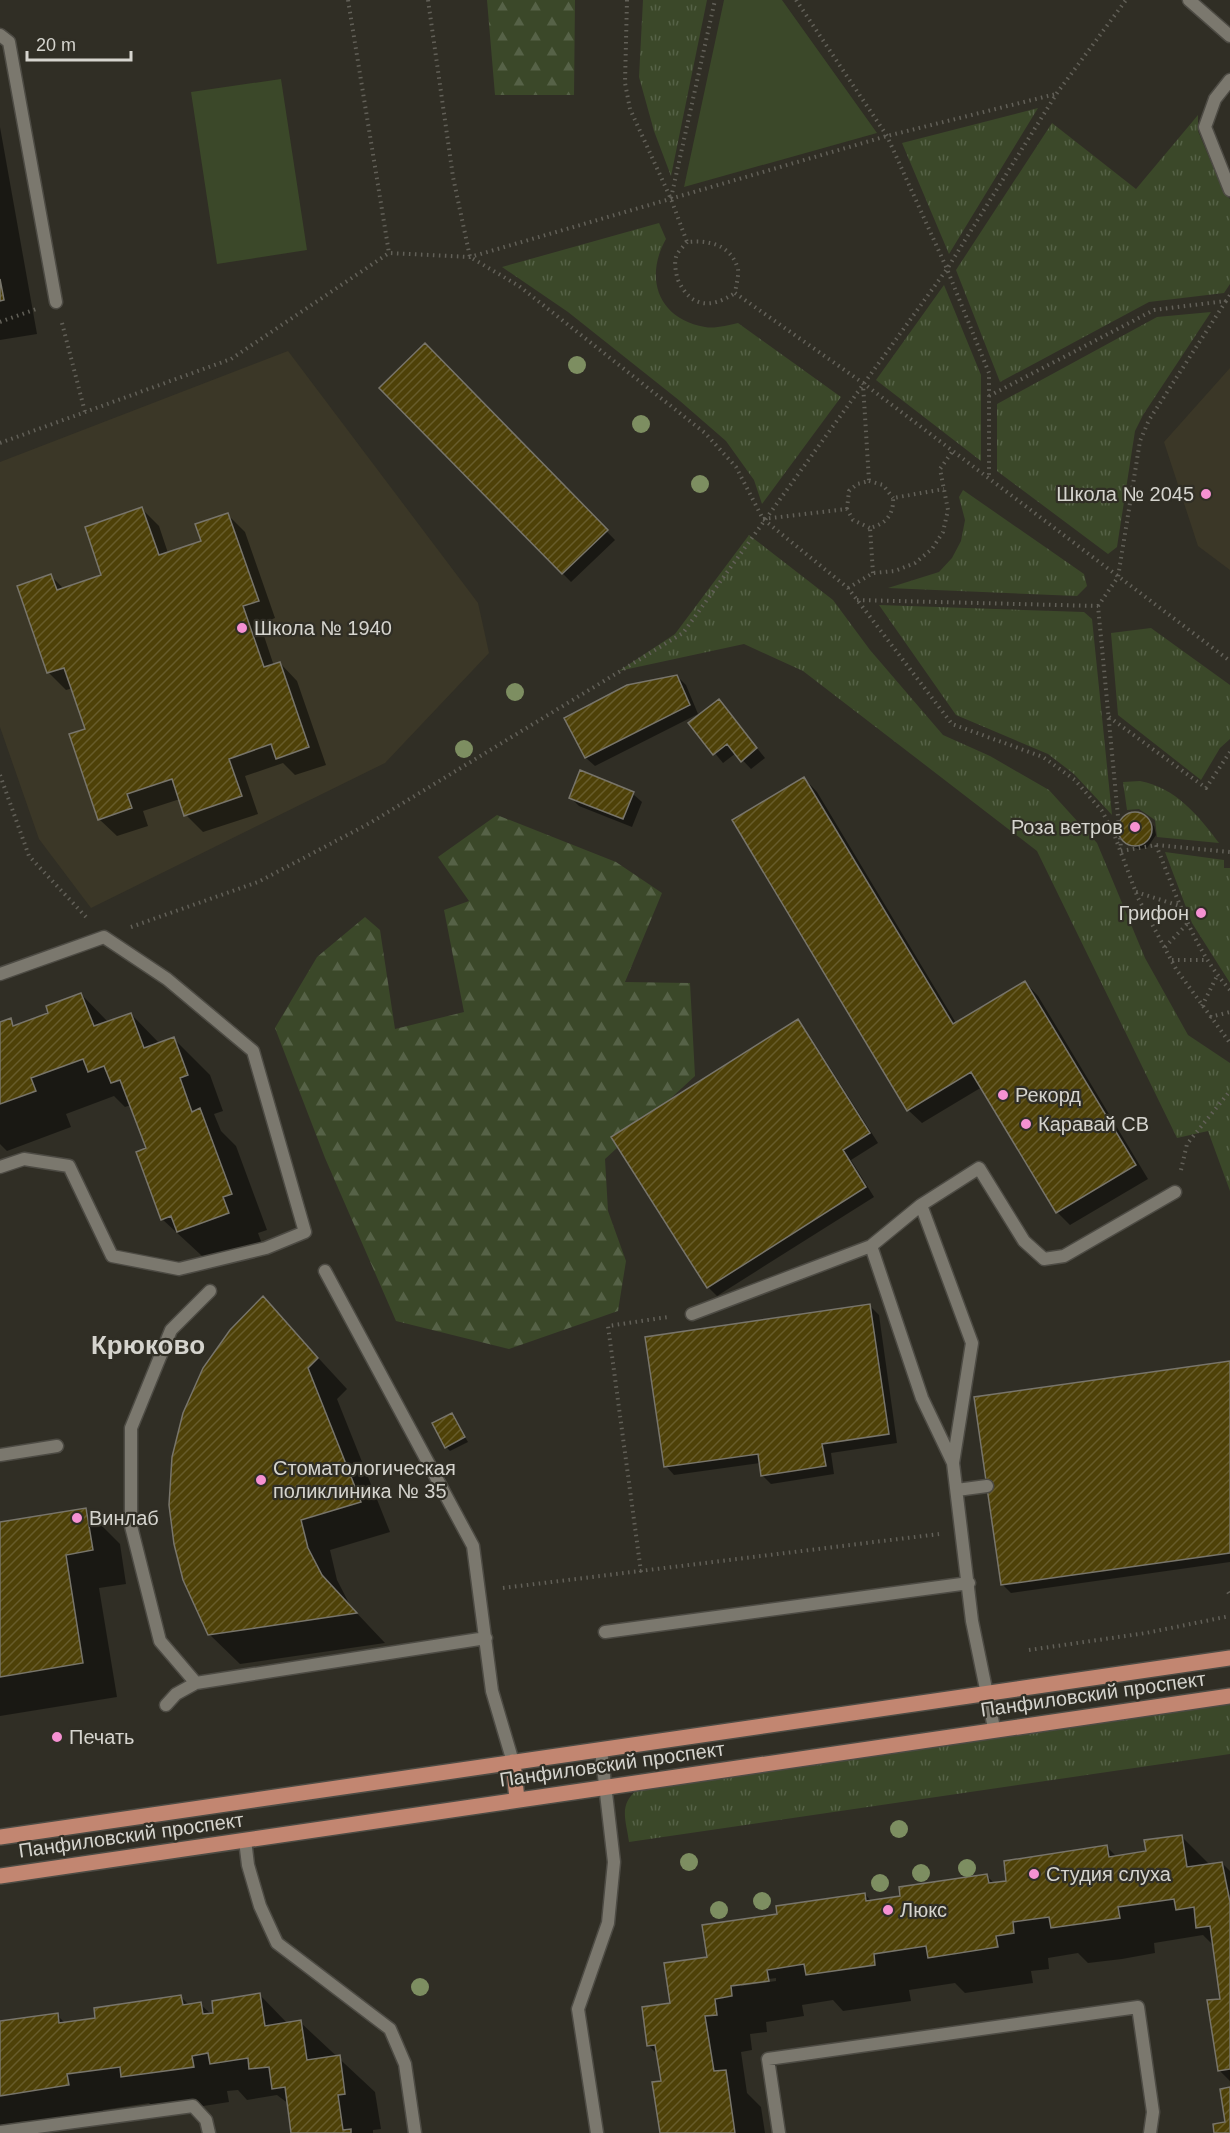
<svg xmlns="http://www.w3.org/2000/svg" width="1230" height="2133" viewBox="0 0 1230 2133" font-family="Helvetica,sans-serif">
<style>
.built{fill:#3b3727}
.grass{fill:url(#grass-tufts)}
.forest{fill:url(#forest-firs)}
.park{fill:#3b4829}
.shadow{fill:#0007;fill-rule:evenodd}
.building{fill:url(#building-hatch);stroke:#78756b;stroke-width:1.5}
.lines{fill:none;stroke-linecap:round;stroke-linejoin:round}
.service-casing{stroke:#4d4b44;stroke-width:15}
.primary-casing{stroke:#4d4b44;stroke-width:18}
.path{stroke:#626058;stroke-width:4;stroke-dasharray:1.5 4.5;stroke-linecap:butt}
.service{stroke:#7b786e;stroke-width:12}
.primary{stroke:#c28671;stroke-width:15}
.tree{fill:#7d8e61}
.poi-dot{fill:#f591d2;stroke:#302e25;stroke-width:2}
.labels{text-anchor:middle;stroke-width:4.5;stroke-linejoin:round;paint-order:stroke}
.poi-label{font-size:20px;fill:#d5d4ce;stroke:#302e25;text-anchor:start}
.street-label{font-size:20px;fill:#d5d4ce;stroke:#302e25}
.district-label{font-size:26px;font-weight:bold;fill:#d5d4ce;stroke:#302e25}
</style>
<defs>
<pattern id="grass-tufts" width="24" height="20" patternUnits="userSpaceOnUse" patternTransform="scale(1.5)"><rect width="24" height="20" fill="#3b4829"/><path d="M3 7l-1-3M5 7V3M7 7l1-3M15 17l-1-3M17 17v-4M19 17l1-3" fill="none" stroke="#566247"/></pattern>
<pattern id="forest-firs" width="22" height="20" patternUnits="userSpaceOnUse" patternTransform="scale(1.5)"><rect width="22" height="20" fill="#3b4829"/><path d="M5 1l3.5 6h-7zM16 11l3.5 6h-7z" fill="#566247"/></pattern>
<pattern id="building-hatch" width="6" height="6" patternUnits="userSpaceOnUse" patternTransform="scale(1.5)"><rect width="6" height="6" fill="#4e4108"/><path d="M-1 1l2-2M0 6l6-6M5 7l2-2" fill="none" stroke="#675c2b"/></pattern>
</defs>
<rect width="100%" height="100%" fill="#302e25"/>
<path class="built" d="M288,351L478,603L489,653L385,763L91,908L39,839L0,727V462Z
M1230,368V570L1198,546L1164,442Z"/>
<path class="grass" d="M643,0H707L671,176L654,131L639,77Z
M1038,108L949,254L902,143Z
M1198,115V131L1224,193L1230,199V284L1224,293L1149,302L1000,382L956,270L1052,123L1136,189Z
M659,223L666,239C644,278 658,319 705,327C715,329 728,325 738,323L841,397L762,504L754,480L726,441L680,401L568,312L502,267Z
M944,285L981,375V461L876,380Z
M1211,312L1143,415L1135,431L1117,547L1108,554L997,471V404L1157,317Z
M963,490L1084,574L1087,586L1077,596L888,588L939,572L952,558L961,541L965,520L959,497Z
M749,535L833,600L870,650L943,735L990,756L1049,790L1097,843L1145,958L1188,1035L1230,1063V1191L1208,1131L1177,1138L1037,851L803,671L744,644L619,671L675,634Z
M879,605L1084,612L1092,619L1112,815L1074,774L1048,754L956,715Z
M1151,628L1230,685V739L1220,748L1201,780L1118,715L1111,633Z
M1140,781C1176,788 1198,815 1219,843L1157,837L1155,820L1139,809L1127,810L1123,782Z
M1165,852L1224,860V868H1230V983L1192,923Z
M1230,1704V1754L629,1842C626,1819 618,1805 638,1789Z"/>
<path class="forest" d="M487,0H575L574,95H495Z
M497,815L616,862L662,893L625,982L690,983L695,1076L605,1159L608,1211L626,1261L618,1311L509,1349L396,1321L325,1158L275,1028L317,957L365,917L380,930L395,1029L464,1012L444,910L469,901L438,857Z"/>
<path class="park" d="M724,0H782L877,133L684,187Z
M281,79L307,250L217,264L191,92Z"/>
<path class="shadow" d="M0,127L37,334L0,340Z
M425,345L615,540L571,582L381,388Z
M142,509L159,526L168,553L203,542L228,515L245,532L275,618L260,624L274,666L280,663L297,681L326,765L295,775L283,763L245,776L258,814L203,832L186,815L180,799L143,811L148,826L117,836L99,819L87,730L73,688L66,690L49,673L19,587L51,576L64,589L103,575Z
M677,676L686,685L698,714L595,766L586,758L566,718Z
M719,701L765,758L751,769L736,753L723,763L690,723Z
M581,772L633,794L642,802L632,827L579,806L571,798Z
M804,778L817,792L956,1023L1025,982L1038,996L1148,1179L1070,1225L1057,1212L982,1087L922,1123L908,1110Z
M1136,813L1154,826L1156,835L1147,848L1138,849L1128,844L1120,830L1126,816Z
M81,994L108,1022L131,1014L160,1044L174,1039L210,1075L223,1111L214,1114L221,1131L236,1146L267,1230L258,1233L264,1249L214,1267L162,1219L148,1149L131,1105L125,1107L114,1096L66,1114L71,1127L7,1151L0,1144V1024L10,1020L17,1027L50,1014Z
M797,1021L806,1030L878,1143L851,1160L874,1197L717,1296L708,1287Z
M263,1298L347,1389L337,1399L390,1532L330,1550L337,1580L351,1607L385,1643L240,1664L209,1634Z
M870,1306L879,1315L897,1443L831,1453L834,1474L771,1484L762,1475L760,1463L674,1475L666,1466Z
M1230,1362V1562L1011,1593L1002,1584Z
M452,1415L468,1442L450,1451L446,1447Z
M86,1510L120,1544L126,1584L99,1588L117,1697L0,1716V1523Z
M1181,1836L1210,1865L1222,1863L1230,1871V2081L1219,2070L1222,2000L1213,1945L1203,1935L1154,1943L1155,1953L1122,1959L1088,1963L1078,1953L1048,1958L1049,1969L1031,1971L1033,1983L965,1993L955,1983L909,1990L911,2001L843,2011L833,2000L802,2005L804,2016L766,2022L767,2032L750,2034L752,2050L741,2052L747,2093L761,2107L765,2133H661L663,2083L658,2055L649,2046L672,2004L708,1958L779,1916L865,1894L872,1902L902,1898L987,1876L995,1884L1008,1882L1107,1847L1117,1857L1148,1853ZM776,1978V1981L741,1986V1983Z
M260,1995L288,2024L300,2022L375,2092L381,2129L373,2130V2133H293L289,2104L277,2095L247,2100L238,2090L227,2091L229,2102L159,2113L149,2103L103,2110L104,2121L36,2131L26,2121L0,2125V2023L57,2015L66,2024L97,2019L181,1997L189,2005L200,2004L211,2014Z"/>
<path class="building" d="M0,279L4,300L0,301Z
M425,343L608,530L562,574L379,388Z
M142,507L159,555L201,541L195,524L228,513L259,601L243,606L264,667L280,662L309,747L276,759L271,744L229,759L242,796L184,816L172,779L127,794L132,808L98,820L69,734L85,729L64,668L47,673L17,586L51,574L57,590L101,575L85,527Z
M677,675L690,705L585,758L564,718L627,685Z
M719,699L757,748L741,762L727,744L713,755L688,723Z
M580,770L634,792L623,819L569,798Z
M804,777L953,1024L1025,981L1136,1165L1056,1213L971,1072L907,1111L732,820Z
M1118 829a17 17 0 1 1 34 0a17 17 0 1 1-34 0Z
M81,993L94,1026L131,1013L144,1048L174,1037L188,1075L180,1078L192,1112L200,1108L232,1194L223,1197L229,1213L177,1232L171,1216L161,1220L136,1152L146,1148L120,1080L111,1083L104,1066L88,1072L83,1059L31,1078L36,1091L0,1104V1022L11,1018L13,1026L48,1013L46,1006Z
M798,1019L870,1133L843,1150L866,1187L707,1288L611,1137Z
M263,1296L318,1358L308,1368L361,1502L301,1520L308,1548L322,1575L357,1613L208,1635L183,1580L174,1544L169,1505L172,1457L183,1413L203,1368L230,1330Z
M870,1304L889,1434L822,1444L826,1466L761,1476L758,1454L664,1467L645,1337Z
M1230,1361V1553L1001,1585L974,1397Z
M452,1413L465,1437L445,1448L432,1423Z
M86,1508L93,1550L66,1555L83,1663L0,1677V1522Z
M1182,1835L1187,1867L1222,1862L1230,1902V2069L1218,2071L1207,2000L1220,1999L1210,1926L1196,1928L1194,1907L1176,1910L1174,1899L1118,1907L1120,1918L1086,1923L1051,1928L1049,1917L1013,1922L1014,1933L996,1936L998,1947L928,1958L926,1946L874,1954L875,1965L806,1975L804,1964L767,1970L769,1981L731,1986L732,1996L715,1999L717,2015L705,2016L714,2071L726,2070L735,2133H660L652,2082L661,2081L655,2045L647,2046L642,2007L670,2003L664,1963L707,1957L702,1925L777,1914L776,1906L865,1893L866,1901L900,1896L899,1887L987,1874L989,1883L1006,1881L1004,1861L1107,1845L1109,1857L1146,1851L1144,1840Z
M260,1993L265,2026L301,2020L307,2060L340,2055L345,2094L338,2095L343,2130L351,2129V2133H291L285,2087L272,2089L269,2067L249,2069L248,2058L210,2064L208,2053L192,2056L194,2067L121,2077L120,2067L67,2074L69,2085L0,2096V2021L58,2013L59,2023L95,2018L94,2008L181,1995L183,2005L201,2002L203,2014L213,2013L212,2001Z
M1230,2087V2133H1214L1213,2124L1225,2122L1220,2089Z"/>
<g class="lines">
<defs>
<path id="service" d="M1189,0L1230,36
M0,35L9,42L56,302
M1230,80L1215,99L1205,127L1230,190
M0,974L104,937L167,979L253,1051L305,1232L266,1248L179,1269L112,1256L69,1166L24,1159L0,1167
M921,1205L972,1343L953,1463
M871,1246L921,1205L979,1168L1024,1241L1044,1259L1064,1256L1175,1192
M325,1271L473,1546L492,1691L513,1762
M210,1291L171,1330L131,1428V1526L160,1641L196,1683L486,1638
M692,1314L871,1246L922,1398L953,1463L972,1621L994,1728
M0,1455L57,1446
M957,1490L987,1486
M605,1632L969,1583
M166,1705L176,1694L196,1683
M245,1840L248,1865L260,1906L277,1943L390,2029L405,2064L415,2133
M0,2132L193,2106L206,2120L209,2133
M597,2133L578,2009L608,1923L614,1862L601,1750
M779,2133L768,2059L1138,2007L1153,2112L1150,2133"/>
<path id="primary" d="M513,1762L517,1799
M0,1837L1230,1658
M0,1876L1230,1696"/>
</defs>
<use href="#service" class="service-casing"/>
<use href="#primary" class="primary-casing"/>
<path class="path" d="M348,0L389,253
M428,0L453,177L470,257L519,286L705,433L736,467L763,519L848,588L952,724L1043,757L1075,780L1102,811L1114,834L1138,898L1176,969L1230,1043
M627,0L625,83L630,109L671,199L687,242C708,240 731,244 738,269C739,275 736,286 735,293L863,383L1230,661
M796,0L887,136L947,269L989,373V478
M671,198L715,0
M687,242C684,246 677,252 676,257C674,263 676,274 678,280C691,308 711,309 735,293
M0,322L36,309
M62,323L85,412
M989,396L1154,310L1226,301L1230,295
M0,443L231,359L389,253L470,257L887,136L1056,94
M869,481L883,485L893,498
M847,509L849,491L857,484L869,481L863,384
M763,519L847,509L853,520L870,528
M873,573L870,528C886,524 894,514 893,498L944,489
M848,588L873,573L895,571L915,563L932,549L943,532L948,510L940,469L952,452
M857,600L1098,606L1121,848
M1098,606L1118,577L1140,441L1149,420L1226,301
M1109,717L1206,788L1230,752
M0,775L29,856L86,917
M1156,845C1177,896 1193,949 1230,990
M1121,851L1156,845L1230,852
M1136,892L1180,906
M131,927L258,882L370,823L683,633L947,269L1057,93L1126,0
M1165,947L1187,924
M1172,960H1206
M1202,1006L1217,976
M1210,1017L1230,1012
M1181,1170L1187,1144L1230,1091
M641,1572L608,1326L668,1317
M503,1588L939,1534
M1228,1592L1230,1595
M1029,1650L1146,1633L1230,1616"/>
<use href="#service" class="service"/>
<use href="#primary" class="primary"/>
</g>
<g class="tree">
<circle cx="577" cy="365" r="9"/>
<circle cx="641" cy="424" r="9"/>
<circle cx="700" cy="484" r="9"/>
<circle cx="515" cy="692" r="9"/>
<circle cx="464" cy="749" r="9"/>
<circle cx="899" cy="1829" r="9"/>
<circle cx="689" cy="1862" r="9"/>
<circle cx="967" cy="1868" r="9"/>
<circle cx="921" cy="1873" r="9"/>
<circle cx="880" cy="1883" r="9"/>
<circle cx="762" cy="1901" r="9"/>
<circle cx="719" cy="1910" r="9"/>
<circle cx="420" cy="1987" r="9"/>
</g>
<g class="poi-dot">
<circle cx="1206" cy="494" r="6"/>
<circle cx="242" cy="628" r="6"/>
<circle cx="1135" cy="827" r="6"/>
<circle cx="1201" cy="913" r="6"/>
<circle cx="1003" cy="1095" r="6"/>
<circle cx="1026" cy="1124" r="6"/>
<circle cx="261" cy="1480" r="6"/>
<circle cx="77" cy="1518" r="6"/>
<circle cx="57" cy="1737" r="6"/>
<circle cx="1034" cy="1874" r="6"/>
<circle cx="888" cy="1910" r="6"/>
</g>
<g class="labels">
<g class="poi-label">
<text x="1194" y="501" text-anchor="end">Школа № 2045</text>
<text x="254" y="635">Школа № 1940</text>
<text x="1123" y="834" text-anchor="end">Роза ветров</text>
<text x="1189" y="920" text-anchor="end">Грифон</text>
<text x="1015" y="1102">Рекорд</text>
<text x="1038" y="1131">Каравай СВ</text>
<text x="273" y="1475">Стоматологическая<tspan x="273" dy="23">поликлиника № 35</tspan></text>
<text x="89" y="1525">Винлаб</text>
<text x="69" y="1744">Печать</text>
<text x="1046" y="1881">Студия слуха</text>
<text x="900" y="1917">Люкс</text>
</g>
<g class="street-label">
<text transform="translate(1093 1694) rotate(-8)" y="7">Панфиловский проспект</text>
<text transform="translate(612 1764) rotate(-8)" y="7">Панфиловский проспект</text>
<text transform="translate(131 1835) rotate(-8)" y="7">Панфиловский проспект</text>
</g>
<g class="district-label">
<text x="148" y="1354">Крюково</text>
</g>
</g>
<path d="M27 51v9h104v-9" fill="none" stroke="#d5d4ce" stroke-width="3"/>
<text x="36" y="51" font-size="18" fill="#d5d4ce" stroke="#302e25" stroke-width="4.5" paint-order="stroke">20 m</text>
</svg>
